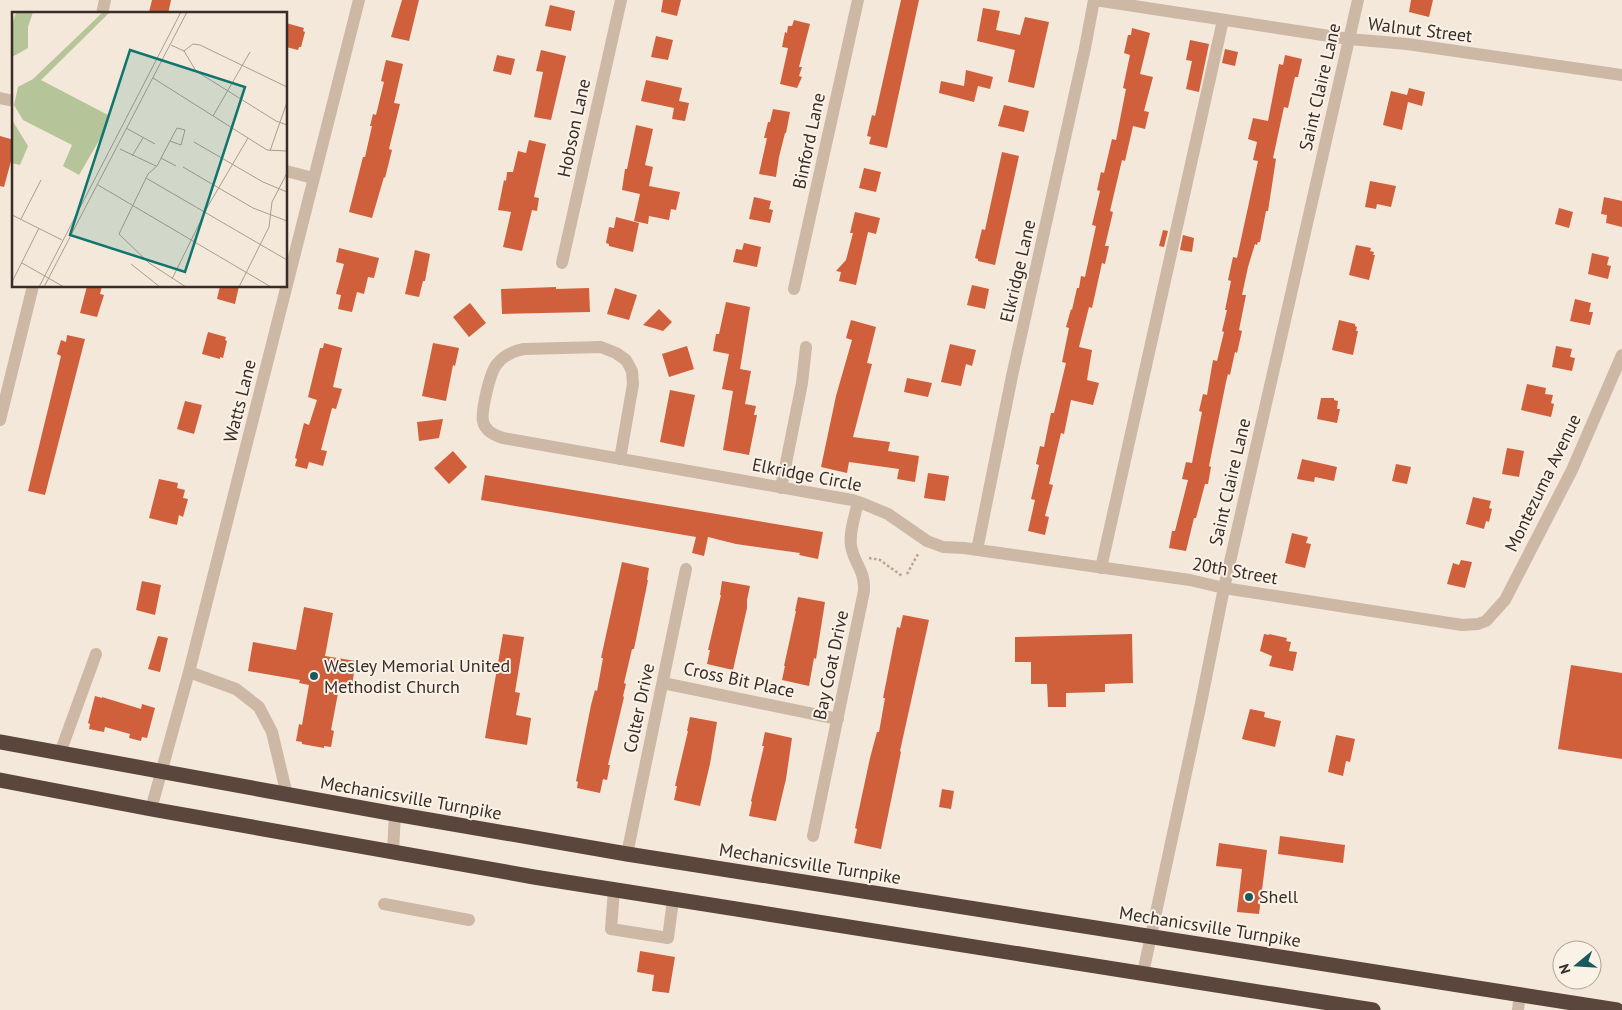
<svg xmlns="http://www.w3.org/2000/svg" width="1622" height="1010" viewBox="0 0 1622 1010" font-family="'PT Sans',sans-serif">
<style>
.building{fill:#d05f3c}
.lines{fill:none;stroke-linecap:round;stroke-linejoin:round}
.path{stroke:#b9a18f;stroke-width:2.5;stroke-dasharray:2.5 2.5;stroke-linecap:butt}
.minor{stroke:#cdb7a5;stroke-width:12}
.highway{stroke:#5a463d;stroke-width:15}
.poi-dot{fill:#195a5e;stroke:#fbf2e7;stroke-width:2}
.labels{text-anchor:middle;stroke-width:4;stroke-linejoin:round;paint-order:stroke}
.street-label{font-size:18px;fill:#382c27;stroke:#fbf2e7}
.poi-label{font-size:18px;fill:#382c27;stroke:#fbf2e7;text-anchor:start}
.inset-road{fill:none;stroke:#a99d92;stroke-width:1}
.view{fill:#0f766e;fill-opacity:0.15;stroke:#0f766e;stroke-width:2.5}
.inset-edge{fill:none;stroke:#382c27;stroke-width:2.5}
</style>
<rect width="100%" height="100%" fill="#f4e8da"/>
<path class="building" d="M152,0H171L168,14H157L149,12Z
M402,0H419L409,41L391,37Z
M663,0H681L677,16L661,12Z
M901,0H919L887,148L869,144L871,137L867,136L872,115L875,116Z
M1411,0H1433L1429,17L1409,12Z
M550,5L575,11L571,31L545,26Z
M983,8L1000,11L996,30L1020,35L1025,17L1049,22L1034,88L1008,82L1015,50L977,41Z
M794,20L810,24L799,67H802L799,76L802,77L797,88L780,84L788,48L782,47L785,32L787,33L788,26H792Z
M286,23L304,28L303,31L305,32L301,47H299L298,50L286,47Z
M1132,28L1150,33L1140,74L1153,77L1144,111L1149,112L1145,129L1133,126L1125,161L1122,160L1110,211L1113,212L1105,246H1109L1105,264L1102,263L1092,308L1089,307L1079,347L1092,350L1087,380L1099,383L1093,405L1071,400L1064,434L1061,433L1049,484L1053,485L1045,516L1049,517L1045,535L1028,531L1035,500L1031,499L1039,465L1036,464L1040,446L1044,447L1051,413H1054L1066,363L1062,362L1069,328L1066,327L1071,309L1072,310L1077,288H1079L1081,276L1085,277L1096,226L1092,225L1100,191L1097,190L1101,172L1104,173L1112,139L1116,140L1126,89L1123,88L1130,55L1124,53L1128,35H1131Z
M656,36L673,40L668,60L651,57Z
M1190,40L1209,44L1199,92L1186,89L1192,61L1186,60Z
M1225,49L1238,52L1235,66L1222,63Z
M541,50L566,56L551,120L534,117L543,72L536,71Z
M497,55L515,59L511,75L493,71Z
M1285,55L1302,59L1298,77H1295L1288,108L1284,107L1273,158L1276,159L1268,211H1266L1260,242H1258L1257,245L1255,244L1248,267L1242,295H1246L1239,330L1242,331L1237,353L1235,352L1230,375L1228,374L1226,382L1209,466L1211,467L1208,484H1205L1196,518H1194L1186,551L1169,548L1172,531H1175L1188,480L1182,479L1186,462L1192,463L1202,412L1199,411L1203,394L1207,395L1213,360L1217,361L1224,332L1222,331L1227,310H1225L1231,281L1228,280L1233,257L1237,258L1258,161L1253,160L1257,142L1248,139L1253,118L1268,121L1279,64L1283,65Z
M386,60L403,64L394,103L400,104L389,149L392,150L385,178L384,177L372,218L349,212L363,157H365L372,126H370L373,114L376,115L384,82L381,81Z
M966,70L993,77L990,89L978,86L974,102L939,93L941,81L964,86Z
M646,80L682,88L679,101L689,103L685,121L672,119L674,108L641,101Z
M1409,88L1425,92L1422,106L1408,102L1402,130L1383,125L1391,91L1407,95Z
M1004,105L1029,111L1024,132L998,126Z
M773,109L790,112L786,133H785L779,157L776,177L759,174L767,138H764L768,122H770Z
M636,125L653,129L645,165L653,167L649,186L680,192L676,210L671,209L669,220L649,216L648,224L634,221L640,194L622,190L625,169H627Z
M0,136L14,140V150L4,187L0,186Z
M529,140L546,144L534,197L539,198L537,211L532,210L522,251L503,247L511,212L498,210L504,180L506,181L507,172H513L518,151L526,153Z
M1002,152L1019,156L995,265L978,261V259L975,258L982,229L985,230Z
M864,168L881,172L876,192L859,188Z
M1370,181L1396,186L1391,207L1377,204L1376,209L1365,207Z
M754,197L771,201L769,209L773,210L770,223L749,219Z
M1604,197L1622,201V227L1606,223L1607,215L1601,214Z
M1559,208L1573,212L1569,228L1555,224Z
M855,212L880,218L876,234L868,232L856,285L839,281L841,272L836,271L846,260L853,233H850Z
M616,217L639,223L633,252L609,246V244L606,243L609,227L614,228Z
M1163,230L1168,231L1164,247L1159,246Z
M1183,235L1194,238L1192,252L1180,250Z
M744,243L761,247L757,267L733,262L736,249L742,250Z
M1356,245L1371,248L1370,251L1374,252L1373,255H1375L1369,280L1349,275Z
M339,248L379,258L374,278L368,277L364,294L357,292L352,312L338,309L341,295L336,294L344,264L336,262Z
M415,250L430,254L425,281H423L419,297L405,294Z
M1592,253L1609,257L1607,265L1611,266L1608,279L1588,274Z
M972,285L989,289L985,309L967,305Z
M87,286H102L100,294L104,295L97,317L80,313Z
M220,286H239L235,304L217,299Z
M556,287V289L589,288L590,312L502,314L501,289Z
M615,288L637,295L629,320L607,314Z
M1575,299L1591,303L1589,312H1593L1590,325L1570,321Z
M726,302L750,307L740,369L751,371L745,404L756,406L754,415H757L749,455L723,450L733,391L722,389L729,354L713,351L716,334H719Z
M470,303L486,323L469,337L453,317Z
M659,309L672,322L663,331L643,325Z
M851,320L876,327L867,363L872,364L853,437L890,442L888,451L919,456L915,482L897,479L899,469L849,462L847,473L821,467L836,396L852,340L846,338Z
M1339,320L1355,324V326L1357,327L1356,331H1358L1353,355L1332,350Z
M208,332L226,337L225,340L227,341L223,358L220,357V359L202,354Z
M67,335L85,339L45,495L28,491L61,356L57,354L61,340L66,342Z
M324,343L342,348L333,387L342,389L336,409L332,408L321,450L327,451L323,466L309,462L307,469L295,466L297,459L295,458L304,423L309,425L317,400L308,397L320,348H323Z
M433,343L459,348L455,366L453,365L446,401L422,396Z
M950,344L976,350L972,366L966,364L961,386L941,382Z
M687,346L694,369L669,377L662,354Z
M1556,346L1572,349L1570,357L1575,358L1572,371L1552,367Z
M907,378L932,383L928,397L904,392Z
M1527,384L1546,388L1545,394L1553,395L1551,403L1554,404L1551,417L1521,410Z
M670,390L695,395L684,447L660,442Z
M1321,398H1334V400L1338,401L1337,409H1340L1337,423L1317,419Z
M185,401L202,405L194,434L177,429Z
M443,419L439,438L419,441L417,422Z
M1507,448L1524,451L1519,477L1502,474Z
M453,451L467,467L449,484L434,468Z
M1302,459L1337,467L1334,481L1315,477L1314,482L1297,479Z
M1396,464L1411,467L1407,484L1392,481Z
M928,473L949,476L945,501L924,498Z
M485,475L823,532L818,559L799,555L800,553L736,544L708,537L704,556L692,553L696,537L481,500Z
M159,479L178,483L177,488L185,490L183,498L188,499L183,517L179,515L177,525L149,518Z
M1473,497L1491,501L1489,508L1492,509L1489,522L1486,521L1484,529L1466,524Z
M1292,533L1308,537L1306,543L1311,544L1305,568L1285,563Z
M1461,560L1472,562L1465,588L1447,584L1453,563L1459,565Z
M622,562L649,568L647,580H648L634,649H632L624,683L626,684L623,696L624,697L608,765H610L607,780L603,779L600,793L577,788L578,782L576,781L591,705L595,690L597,691L603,658H601Z
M142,581L161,585L155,615L136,610Z
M722,581L750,586L747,600V608L733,670L707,664L710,650H708L721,595H720Z
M798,597L825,602L816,659L814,658L809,686L782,680L785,666H784L796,611H795Z
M304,607L333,613L325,656L356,661L351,691L339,688L331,730L334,731L331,747L324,746V748L302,744V742L296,741L299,724L302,725L309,685L299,683L300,680L248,671L253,642L296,650Z
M903,615L929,620L900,751L901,752L881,849L854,843L857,829L855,828L870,758L877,732H879L885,698H883L897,627L900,628Z
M503,634L524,637L515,692L520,693L516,715L531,718L527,745L485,738Z
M1132,634L1133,683L1105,684V692L1066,693V707H1048L1047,684H1031V662H1015V637Z
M1264,634L1269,635V634L1287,638L1286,641L1291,642L1289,651L1297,652L1293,671L1269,666L1272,656L1260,651Z
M158,636L168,638L160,672L148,669Z
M1571,665L1622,673V759L1558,749Z
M95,696L102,698V697L141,709L142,704L155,708L147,738L142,737L141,741L129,738L130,734L105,727L104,732L89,729L90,724L88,723Z
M1250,709L1265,712L1264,717L1281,721L1275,747L1242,739Z
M690,717L717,722L710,764L700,806L674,800L677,786H675L688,731H687Z
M765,732L792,738L786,779L776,821L749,816L752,802L751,801L764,746H762Z
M1336,735L1355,739L1350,762L1346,761L1343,776L1328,772Z
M942,789L954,791L951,809L939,807Z
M1280,836L1345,845L1343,863L1278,854Z
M1219,843L1267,850L1259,914L1237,912L1242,869L1216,866Z
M640,951L675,957L669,993L652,991L654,975L637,972Z"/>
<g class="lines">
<path class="path" d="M869,558L880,560L902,576
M907,574L918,554"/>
<path class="minor" d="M1095,0L1349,39L1407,44L1622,75
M102,14L105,0
M0,98L14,101
M286,171L313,178
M562,263L621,0
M794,289L858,0
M0,420L33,286
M620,459L633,384L632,371L626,360L616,353L601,347L524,349C513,351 504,355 497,364C490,372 481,411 483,421C485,431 494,435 503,438L852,500L864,504L888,514L927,541L943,547L964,548L1190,580L1224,588L1462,625L1478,624L1486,621L1505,600L1572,470L1622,355
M781,488L802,383L806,347
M977,550L1012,376L1085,48L1094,0
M1101,568L1223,20
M189,672L236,689L259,707L272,732L287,795
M663,683L838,719
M60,753L96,654
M151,809L189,672L359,0
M813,836L864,591C865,569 854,564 851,546C849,532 855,516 858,502
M393,851L395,814
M627,854L686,569
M614,890L611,929L668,938L673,900
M384,904L469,920
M1143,973L1200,708L1224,588L1358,0
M1518,1010L1520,994"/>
<path class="highway" d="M0,742L395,814L627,854L1617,1010
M0,780L151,809L534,877L1373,1010"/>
</g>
<g class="poi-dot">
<circle cx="314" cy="676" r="5"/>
<circle cx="1249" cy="897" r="5"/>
</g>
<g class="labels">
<g class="street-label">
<text transform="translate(1420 30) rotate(7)" y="6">Walnut Street</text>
<text transform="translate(1320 87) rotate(-77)" y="6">Saint Claire Lane</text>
<text transform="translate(574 128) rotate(-78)" y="6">Hobson Lane</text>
<text transform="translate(809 141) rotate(-78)" y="6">Binford Lane</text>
<text transform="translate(1018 271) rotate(-77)" y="6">Elkridge Lane</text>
<text transform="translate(240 401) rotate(-76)" y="6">Watts Lane</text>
<text transform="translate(807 475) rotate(11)" y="6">Elkridge Circle</text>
<text transform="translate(1230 482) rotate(-77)" y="6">Saint Claire Lane</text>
<text transform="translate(1543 483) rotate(-64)" y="6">Montezuma Avenue</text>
<text transform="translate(1235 571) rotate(10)" y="6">20th Street</text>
<text transform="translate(831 665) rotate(-78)" y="6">Bay Coat Drive</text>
<text transform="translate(739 680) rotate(12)" y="6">Cross Bit Place</text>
<text transform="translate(639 708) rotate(-78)" y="6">Colter Drive</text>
<text transform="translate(411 798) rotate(10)" y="6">Mechanicsville Turnpike</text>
<text transform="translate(810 864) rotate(9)" y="6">Mechanicsville Turnpike</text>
<text transform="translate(1210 927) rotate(9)" y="6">Mechanicsville Turnpike</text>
</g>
<g class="poi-label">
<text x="324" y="672">Wesley Memorial United<tspan x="324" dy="21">Methodist Church</tspan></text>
<text x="1259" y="903">Shell</text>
</g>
</g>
<g transform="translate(12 12)">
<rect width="275" height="275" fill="#f4e8da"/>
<path d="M4,0H21L16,15V36L0,45V14ZM91,0H98L29,68L96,103L92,120L67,163L51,154L60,133L11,108L2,93L6,75L21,67ZM0,108L16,134L8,153L0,151Z" fill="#b6c499"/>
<path class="inset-road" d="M159,33L172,39L184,59L264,109L275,113M172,39L181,32L188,33L275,75M141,66L255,138L275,139M201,104L238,40M114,116L143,132M158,129L169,133L173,118L165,116L158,129L145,154L136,162L107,222L137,251L174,275M182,130L251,170L275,180M108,137L144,154M258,139L275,90M120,144L131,126M149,146L164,154M171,155L241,196L275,209M134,166L275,248M86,173L259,275M0,203L50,228M9,207L29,168M10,251L52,275M119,252L148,275M160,267L196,194L236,126M0,270L27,216M27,275L169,0M32,275L175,0M227,275L257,215L260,190L275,161"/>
<path class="view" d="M118,38L233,75L173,260L58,223Z"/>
<rect width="275" height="275" class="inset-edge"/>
</g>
<g transform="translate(1577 965) rotate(252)"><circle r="24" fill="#fbf2e7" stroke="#ada39a"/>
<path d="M0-4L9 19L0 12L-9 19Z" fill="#195a5e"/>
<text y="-8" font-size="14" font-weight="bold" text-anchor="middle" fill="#382c27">N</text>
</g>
</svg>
